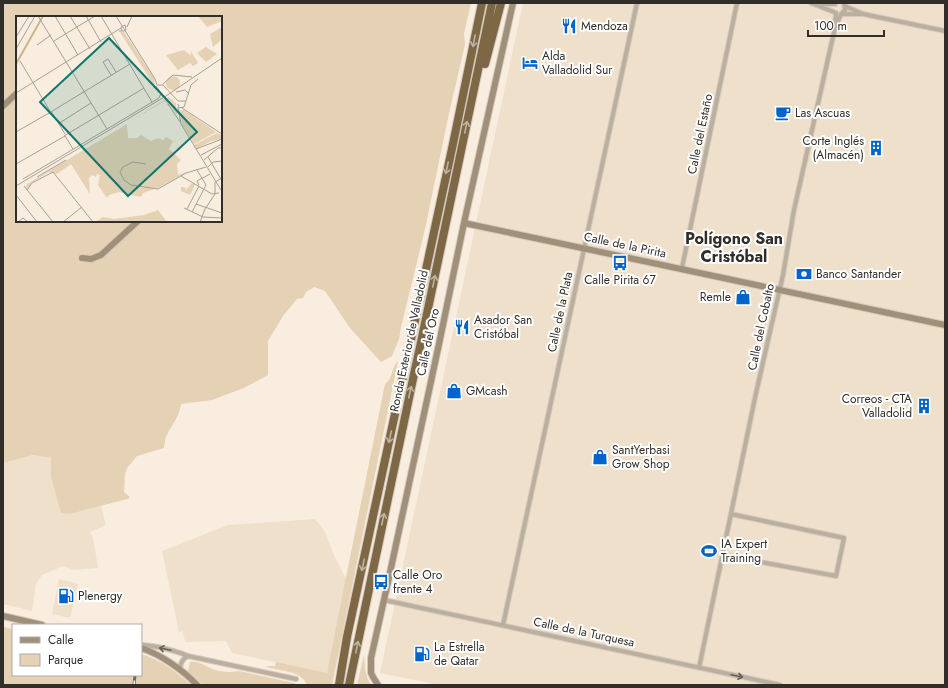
<svg xmlns="http://www.w3.org/2000/svg" width="948" height="688" viewBox="0 0 948 688" font-family="Jost,sans-serif">
<style>
.built{fill:#efe0cb}
.green{fill:#e5d1b3;fill-rule:evenodd}
.lines{fill:none;stroke-linecap:round;stroke-linejoin:round}
.street-casing{stroke:#d4cabe;stroke-width:6}
.secondary-casing{stroke:#d4cabe;stroke-width:8}
.highway-casing{stroke:#d4cabe;stroke-width:10}
.street{stroke:#bbafa0;stroke-width:4}
.secondary{stroke:#a19079;stroke-width:6}
.highway{stroke:#7d6745;stroke-width:8}
.rail-casing{stroke:#6f6961;stroke-width:3}
.rail{stroke:#fff;stroke-width:1.5;stroke-dasharray:4.5;stroke-linecap:butt}
.oneway{stroke:#beb3a2}
.oneway2{stroke:#686158}
.labels{text-anchor:middle;stroke-width:4;stroke-linejoin:round;paint-order:stroke}
.poi-label{font-size:12px;fill:#312d28;stroke:#fff;text-anchor:start}
.street-label{font-size:12px;fill:#312d28;stroke:#fff}
.district-label{font-size:16px;font-weight:bold;fill:#312d28;stroke:#fff}
.inset-river{fill:none;stroke:#ccb38f;stroke-width:2}
.inset-road{fill:none;stroke:#a8a096;stroke-width:1}
.view{fill:#0f766e;fill-opacity:0.15;stroke:#0f766e;stroke-width:2}
.inset-edge{fill:none;stroke:#312d28;stroke-width:2}
</style>
<rect width="100%" height="100%" fill="#f8eddf"/>
<path class="built" d="M523,3H945V685H440L380,673Z
M33,455L51,458V477L70,514L101,506L106,525L90,532L93,537L98,568L74,570L63,566L42,575L36,584L32,611L3,604V463Z
M315,519L324,530L334,555L346,579L335,632L327,673L232,653L226,641L185,642L183,631L179,632L162,551L228,525Z
M59,579L78,584L70,618L52,614Z"/>
<path class="green" d="M5,3H471L464,34L465,44L448,118L425,229L401,327L399,339L392,356L381,362L350,328L325,291L314,287L306,292L303,298L297,299L283,316L268,341V375L244,388L212,400L181,404C180,409 179,414 176,419C169,432 166,432 164,448L137,456L127,468L125,474L124,492L130,497L128,499L123,500L70,514L61,513L51,477V458L33,455L3,463V5ZM17,17H221V221H17Z
M398,361L332,685H307C301,669 278,672 265,666H275L276,662L327,673L335,632L385,384C393,379 391,367 398,361Z
M3,627L13,629V675H141V654C159,659 177,672 191,685H3Z
M364,655C365,666 365,676 371,685H357Z
M190,662C199,661 205,666 212,669C221,672 230,673 239,671L294,683L297,685H203L188,671Z"/>
<g class="lines">
<defs>
<path id="street" d="M811,3L834,12
M818,4H835
M845,6L863,14L945,31
M843,14H861
M835,25L836,13
M682,268L737,3
M723,555L836,576L844,538L731,514
M384,600L780,685
M503,625L637,3
M141,645C153,645 177,651 188,656L296,679
M699,668L756,393L783,275L794,210L835,28L841,14L845,10L844,3
M180,670C180,663 182,659 188,656"/>
<path id="secondary" d="M3,106L17,93
M464,223L945,325
M82,258L91,259L101,255L138,221
M3,616L42,625
M141,648C160,654 183,670 197,685
M378,685L373,677L371,673V658L388,582L439,344L464,223L513,3"/>
<path id="highway" d="M485,64L501,3
M339,685L347,637L453,144L482,3
M349,685L414,374L420,347L492,3"/>
</defs>
<use href="#street" class="street-casing"/>
<use href="#secondary" class="secondary-casing"/>
<use href="#highway" class="highway-casing"/>
<use href="#street" class="street"/>
<use href="#secondary" class="secondary"/>
<use href="#highway" class="highway"/>
<defs>
<path id="rail" d="M134,685L135,675"/>
</defs>
<use href="#rail" class="rail-casing"/>
<use href="#rail" class="rail"/>
</g>
<defs><path id="oneway-shaft" d="M-6 0H5M1.5-3L5.5 0L1.5 3" fill="none" stroke-width="1.6" stroke-linecap="round" stroke-linejoin="round"/></defs>
<g class="oneway">
<use href="#oneway-shaft" transform="translate(474 41) rotate(102)"/>
<use href="#oneway-shaft" transform="translate(466 127) rotate(-78)"/>
<use href="#oneway-shaft" transform="translate(447 168) rotate(102)"/>
<use href="#oneway-shaft" transform="translate(434 281) rotate(-78)"/>
<use href="#oneway-shaft" transform="translate(410 392) rotate(-78)"/>
<use href="#oneway-shaft" transform="translate(390 437) rotate(102)"/>
<use href="#oneway-shaft" transform="translate(383 519) rotate(-78)"/>
<use href="#oneway-shaft" transform="translate(363 565) rotate(102)"/>
<use href="#oneway-shaft" transform="translate(357 647) rotate(-79)"/>
</g>
<g class="oneway2">
<use href="#oneway-shaft" transform="translate(165 649) rotate(-168)"/>
<use href="#oneway-shaft" transform="translate(737 676) rotate(12)"/>
</g>
<defs>
<symbol id="restaurant-bare" viewBox="-9 -9 18 18"><path d="M-5-6h1v4h1v-4h1v4h1v-4h1v5L-1.5 .5V6h-2V.5L-5-1ZM5-6V6H3V1.5H1.5Q1.5-4 5-6Z" fill="#0263cb" stroke="#fff" stroke-width="2.5" paint-order="stroke"/></symbol>
<symbol id="hotel-bare" viewBox="-9 -9 18 18"><path d="M-6-4.5h1.5V1H6V5H4.5V3h-9V5H-6ZM-4 0a1.8 1.8 0 1 1 3.6 0ZM.5 0V-2.5h3Q6-2.5 6 0Z" fill="#0263cb" stroke="#fff" stroke-width="2.5" paint-order="stroke"/></symbol>
<symbol id="cafe-bare" viewBox="-9 -9 18 18"><path d="M-5.5-4.5H6V0H3Q3 3.5 0 3.5H-2.5Q-5.5 3.5-5.5 0ZM3-3.2v2h1.7v-2ZM-6 4.5H4V6H-6Z" fill="#0263cb" stroke="#fff" stroke-width="2.5" paint-order="stroke"/></symbol>
<symbol id="building-bare" viewBox="-9 -9 18 18"><path d="M-4-6H4V6H1V3H-1V6H-4ZM-2.5-4.3h1.7v1.8h-1.7ZM.8-4.3h1.7v1.8H.8ZM-2.5-1h1.7V.8h-1.7ZM.8-1h1.7V.8H.8Z" fill="#0263cb" stroke="#fff" stroke-width="2.5" paint-order="stroke"/></symbol>
<symbol id="bus-bare" viewBox="-9 -9 18 18"><path d="M-5-6H5V4H4V6H2V4H-2V6H-4V4H-5ZM-3.5-4V0h7V-4ZM-3.5 1.2v1.5H-2V1.2ZM2 1.2v1.5H3.5V1.2Z" fill="#0263cb" stroke="#fff" stroke-width="2.5" paint-order="stroke"/></symbol>
<symbol id="bank-bare" viewBox="-9 -9 18 18"><path d="M-6-4H6V4H-6ZM0-2.3a2.3 2.3 0 1 0 0 4.6a2.3 2.3 0 1 0 0-4.6Z" fill="#0263cb" stroke="#fff" stroke-width="2.5" paint-order="stroke"/></symbol>
<symbol id="shop-bare" viewBox="-9 -9 18 18"><path d="M-5-2.5h2.3a2.7 3.5 0 0 1 5.4 0H5L5.5 6h-11ZM-1.5-2.5h3a1.5 2.3 0 0 0-3 0Z" fill="#0263cb" stroke="#fff" stroke-width="2.5" paint-order="stroke"/></symbol>
<symbol id="stadium-bare" viewBox="-9 -9 18 18"><path d="M0-5a6.5 5 0 1 0 0 10a6.5 5 0 1 0 0-10ZM-3.5-1.8h7v3.6h-7Z" fill="#0263cb" stroke="#fff" stroke-width="2.5" paint-order="stroke"/></symbol>
<symbol id="fuel-bare" viewBox="-9 -9 18 18"><path d="M-5.5-6h7V0h2V4h1.3V-2.5L3-4.5l.8-.8L6-3V5H2.5V1h-1V6h-7ZM-4.2-4.7v3.2H.2V-4.7Z" fill="#0263cb" stroke="#fff" stroke-width="2.5" paint-order="stroke"/></symbol>
</defs>
<g fill-rule="evenodd">
<use href="#restaurant-bare" x="558" y="15" width="22" height="22"/>
<use href="#hotel-bare" x="519" y="52" width="22" height="22"/>
<use href="#cafe-bare" x="772" y="102" width="22" height="22"/>
<use href="#building-bare" x="865" y="137" width="22" height="22"/>
<use href="#bus-bare" x="609" y="252" width="22" height="22"/>
<use href="#bank-bare" x="793" y="263" width="22" height="22"/>
<use href="#shop-bare" x="732" y="286" width="22" height="22"/>
<use href="#restaurant-bare" x="451" y="316" width="22" height="22"/>
<use href="#shop-bare" x="443" y="380" width="22" height="22"/>
<use href="#building-bare" x="913" y="395" width="22" height="22"/>
<use href="#shop-bare" x="589" y="446" width="22" height="22"/>
<use href="#stadium-bare" x="698" y="540" width="22" height="22"/>
<use href="#bus-bare" x="370" y="571" width="22" height="22"/>
<use href="#fuel-bare" x="55" y="585" width="22" height="22"/>
<use href="#fuel-bare" x="411" y="643" width="22" height="22"/>
</g>
<g class="labels">
<g class="poi-label">
<text x="581" y="30">Mendoza</text>
<text x="542" y="60">Alda<tspan x="542" dy="14">Valladolid Sur</tspan></text>
<text x="795" y="117">Las Ascuas</text>
<text x="864" y="145" text-anchor="end">Corte Inglés<tspan x="864" dy="14">(Almacén)</tspan></text>
<text x="816" y="278">Banco Santander</text>
<text x="620" y="284" text-anchor="middle">Calle Pirita 67</text>
<text x="731" y="301" text-anchor="end">Remle</text>
<text x="474" y="324">Asador San<tspan x="474" dy="14">Cristóbal</tspan></text>
<text x="466" y="395">GMcash</text>
<text x="912" y="403" text-anchor="end">Correos - CTA<tspan x="912" dy="14">Valladolid</tspan></text>
<text x="612" y="454">SantYerbasi<tspan x="612" dy="14">Grow Shop</tspan></text>
<text x="721" y="548">IA Expert<tspan x="721" dy="14">Training</tspan></text>
<text x="393" y="579">Calle Oro<tspan x="393" dy="14">frente 4</tspan></text>
<text x="78" y="600">Plenergy</text>
<text x="434" y="651">La Estrella<tspan x="434" dy="14">de Qatar</tspan></text>
</g>
<g class="street-label">
<text transform="translate(700 134) rotate(-78)" y="4">Calle del Estaño</text>
<text transform="translate(625 245) rotate(12)" y="4">Calle de la Pirita</text>
<text transform="translate(560 312) rotate(-78)" y="4">Calle de la Plata</text>
<text transform="translate(761 327) rotate(-78)" y="4">Calle del Cobalto</text>
<text transform="translate(409 341) rotate(-78)" y="4">Ronda Exterior de Valladolid</text>
<text transform="translate(428 342) rotate(-78)" y="4">Calle del Oro</text>
<text transform="translate(584 632) rotate(12)" y="4">Calle de la Turquesa</text>
</g>
<g class="district-label">
<text x="734" y="244">Polígono San<tspan x="734" dy="18">Cristóbal</tspan></text>
</g>
</g>
<g transform="translate(16 16)">
<rect width="206" height="206" fill="#f8eddf"/>
<path d="M182,0H204L206,5L191,11ZM206,11V23L197,31L194,18ZM104,16H108L138,62L139,71ZM190,31L201,38L190,46L181,37ZM168,34L175,40L174,34L182,47L177,50L174,47L162,54L150,39ZM150 67a7 7 0 1 1 14 0a7 7 0 1 1-14 0ZM153,81L160,87L161,99L153,87L154,83L152,87L153,91L149,85L111,107ZM164,94H168L200,116L178,128L166,109ZM111,108L112,122H121L125,119L135,125L142,122L147,124L150,121L157,125L153,133L165,144L161,148L162,159L171,156L144,171L127,177L125,181L103,176L93,179L91,182L82,169L84,159L81,158L80,161L76,159L73,162L74,178L55,148L41,158L33,156L15,167L12,173L10,171L11,168ZM201,117L206,120V123L195,125L180,133L178,129ZM176,167L179,169L174,179L165,175V171H169L170,174ZM142,194L151,206H79L87,201L98,203L128,199Z" fill="#e5d1b3"/>
<path class="inset-river" d="M0,48L27,0"/>
<path class="inset-road" d="M22,0L91,113M39,0L62,39M54,0L74,33M70,0L85,26M85,0L136,86M100,0L139,63L141,69H147M111,11L116,0M103,15H108L110,14L109,9L105,11L106,15M0,21L13,0M38,25L79,0M21,29L35,19M0,33L19,0M4,45L34,95M95,59L87,46L92,43L100,56M147,68L157,59L176,61M147,69L162,85H170M160,76L169,74L173,78M0,77L105,12M152,88L164,106M162,88L163,92L168,91L175,69L182,63M162,91L165,108L205,174M166,92L206,118M35,95L49,118M33,97L114,48M42,108L75,87M0,116L33,97M48,120L128,72M49,120L57,133M180,133L206,123M185,139L206,128M192,141L206,165M188,144L202,132H206M0,148L49,120M130,148L117,146L107,151L104,156L108,164L115,169L142,173L170,157L190,151M192,151L197,146L206,145M165,160L196,178L203,177M21,161L50,144M7,163L143,82L145,77L140,70M183,169L181,165L194,158M0,170L150,80L206,42M8,170L37,206M11,174L16,167L37,156L77,206M0,179L21,206M180,188L206,197M168,192L187,201L206,202M171,193L183,170M176,196L190,169L181,154M2,206L7,202L12,206M47,206L66,191M184,206L189,193L199,178V166L206,162"/>
<path class="view" d="M93,22L181,116L112,180L24,86Z"/>
<rect width="206" height="206" class="inset-edge"/>
</g>
<rect width="948" height="688" fill="none" stroke="#312d28" stroke-width="8"/>
<rect x="12" y="624" width="130" height="52" fill="#ffffff" stroke="#adaba9"/>
<rect x="20" y="637" width="20" height="6" fill="#a19079" stroke="#adaba9"/>
<text x="48" y="644" font-size="12" fill="#312d28">Calle</text>
<rect x="20" y="654" width="20" height="12" fill="#e5d1b3" stroke="#adaba9"/>
<text x="48" y="664" font-size="12" fill="#312d28">Parque</text>
<path d="M808 30v6h76v-6" fill="none" stroke="#312d28" stroke-width="2"/>
<text x="814" y="30" font-size="12" fill="#312d28" stroke="#ffffff" stroke-width="3" paint-order="stroke">100 m</text>
</svg>
